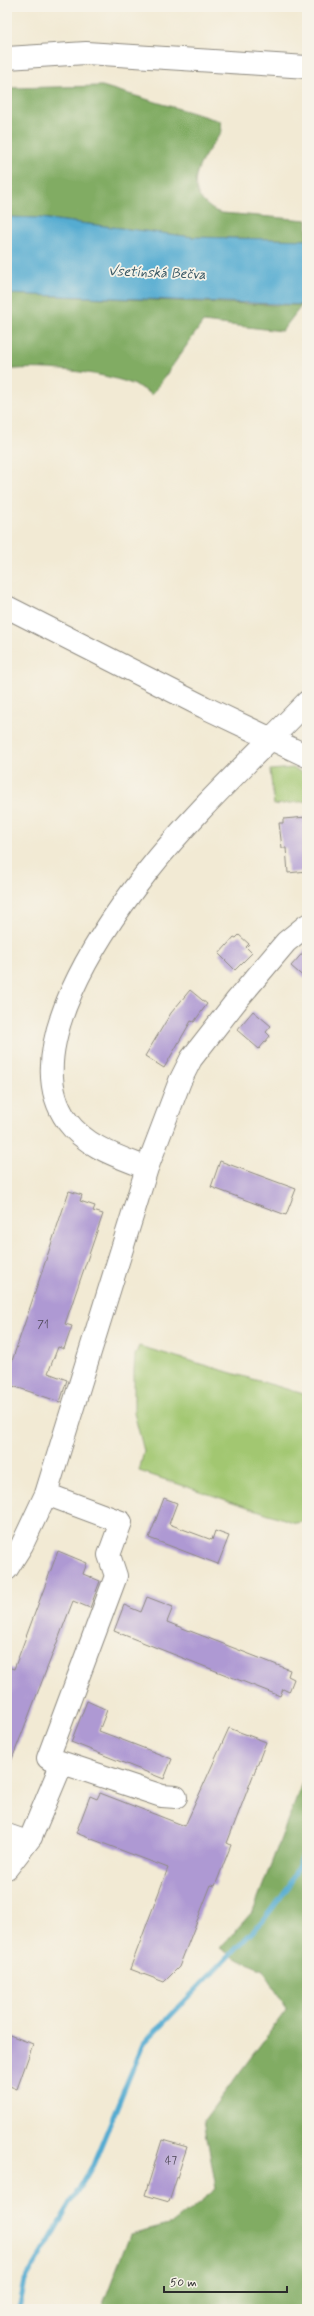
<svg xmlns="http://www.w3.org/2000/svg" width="314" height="2316" viewBox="0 0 314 2316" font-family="Mynerve,sans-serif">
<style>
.green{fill:#a2c771;stroke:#66794e}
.forest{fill:#81ac63;stroke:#566c47}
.water{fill:#54acd1;stroke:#406c7e}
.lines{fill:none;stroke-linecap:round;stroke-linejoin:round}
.stream{stroke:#54acd1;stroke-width:5}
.building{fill:#ae99d3}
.minor-casing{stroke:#8e8a80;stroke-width:24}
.major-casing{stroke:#8e8a80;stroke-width:24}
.minor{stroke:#fff;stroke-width:22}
.major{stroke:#fff;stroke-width:22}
.labels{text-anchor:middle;stroke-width:3.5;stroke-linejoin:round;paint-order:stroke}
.number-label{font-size:11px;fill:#4c4655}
.water-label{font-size:14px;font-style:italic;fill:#395865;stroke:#f7f3e8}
</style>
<rect width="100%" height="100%" fill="#f7f3e8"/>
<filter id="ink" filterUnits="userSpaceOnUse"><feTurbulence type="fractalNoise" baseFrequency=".025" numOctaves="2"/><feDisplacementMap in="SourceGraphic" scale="8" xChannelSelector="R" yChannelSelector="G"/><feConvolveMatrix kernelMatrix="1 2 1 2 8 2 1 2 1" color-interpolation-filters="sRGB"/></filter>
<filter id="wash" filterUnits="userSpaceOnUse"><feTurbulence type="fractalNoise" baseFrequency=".012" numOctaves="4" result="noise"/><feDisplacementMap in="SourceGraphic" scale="16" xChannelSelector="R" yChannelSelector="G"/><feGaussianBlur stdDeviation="0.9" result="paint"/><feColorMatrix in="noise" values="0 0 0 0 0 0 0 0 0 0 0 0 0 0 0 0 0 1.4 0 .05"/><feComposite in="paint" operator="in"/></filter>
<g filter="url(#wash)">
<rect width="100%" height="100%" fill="#f2ead4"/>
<path class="green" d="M293,768L307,775V801L274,805L270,770Z
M139,1346L307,1395V1521L296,1523L139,1471L144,1451L134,1413V1371L135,1355Z"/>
<path class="forest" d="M102,86L220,121L222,131C210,150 183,177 202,200C209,207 213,211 222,213L307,220V240L193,237L40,218L7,217V88Z
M7,294L271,305H302L282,331L203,322L152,395C128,373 40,365 7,370Z
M307,1770V2309H101L130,2234L173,2223L216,2189L204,2120L287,2009L263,1970L235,1958L220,1948L253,1911Z"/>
<path class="water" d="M7,217L40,218L193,237L307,240V305L7,294Z"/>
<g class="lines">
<path class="stream" d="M19,2309L25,2281L93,2165L143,2044L262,1922L289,1886L307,1848"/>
</g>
<g id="blocks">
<path class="building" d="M307,817V871L288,873L286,848H282L279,823H283V819Z
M239,935L249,944L246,947L252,953L235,970L219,954L234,937L236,938Z
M307,948V980L291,966Z
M190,990L207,1004L194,1022L191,1021L164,1068L145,1056L171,1013Z
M253,1011L271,1026L266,1032L270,1036L259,1049L237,1030Z
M220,1161L296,1189L286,1215L211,1187Z
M69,1191L82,1195L80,1201L95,1206L93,1211L103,1214L65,1324L72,1326L64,1349L58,1347L48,1373L67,1380L60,1402L7,1384V1359L12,1361Z
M164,1498L177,1503L169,1524L212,1540L215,1531L229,1536L218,1564L149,1538Z
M58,1551L87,1563L83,1574L100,1581L90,1608L73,1601L7,1772V1667L14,1669Z
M147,1597L173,1607L167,1622L290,1670L288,1676L294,1679L289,1692L283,1689L280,1696L114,1631L124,1605L141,1612Z
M87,1701L107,1710L99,1731L172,1759L164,1779L71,1742Z
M229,1728L266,1742L227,1843L231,1845L215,1886L211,1885L179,1967L164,1982L130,1969L168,1868L76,1833L90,1796L97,1799L100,1793L185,1826Z
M7,2034L33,2044L17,2089L7,2085Z
M162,2140L187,2147L169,2202L145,2195Z"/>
</g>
</g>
<g filter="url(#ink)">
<use href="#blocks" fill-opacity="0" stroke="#8e8a80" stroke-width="1"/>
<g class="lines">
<defs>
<path id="minor" d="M7,607L204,707L307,756
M147,1168C119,1157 86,1147 67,1121C17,1051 103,928 147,872C195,811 253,758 307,702
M46,1494L121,1522L109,1555L116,1576L48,1758L162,1796L176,1797
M7,1569L22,1545L46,1494L147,1168L180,1081L191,1059L237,1000L286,942L307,925
M7,1835L27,1842
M7,1868L31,1837L62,1763"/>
<path id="major" d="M7,58L86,53L307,67"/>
</defs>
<use href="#minor" class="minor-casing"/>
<use href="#major" class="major-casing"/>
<use href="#minor" class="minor"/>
<use href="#major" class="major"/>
</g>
</g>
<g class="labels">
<g class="number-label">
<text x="43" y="1328">71</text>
<text x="171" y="2164">47</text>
</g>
<g class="water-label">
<text transform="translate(157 272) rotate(2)" y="5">Vsetínská Bečva</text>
</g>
</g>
<rect width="314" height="2316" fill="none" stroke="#f7f3e8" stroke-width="24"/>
<path d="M164 2286v6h123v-6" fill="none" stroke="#2b2b2b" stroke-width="2"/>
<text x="170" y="2286" font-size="12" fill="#2b2b2b" stroke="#f7f3e8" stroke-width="3" paint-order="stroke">50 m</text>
</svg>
